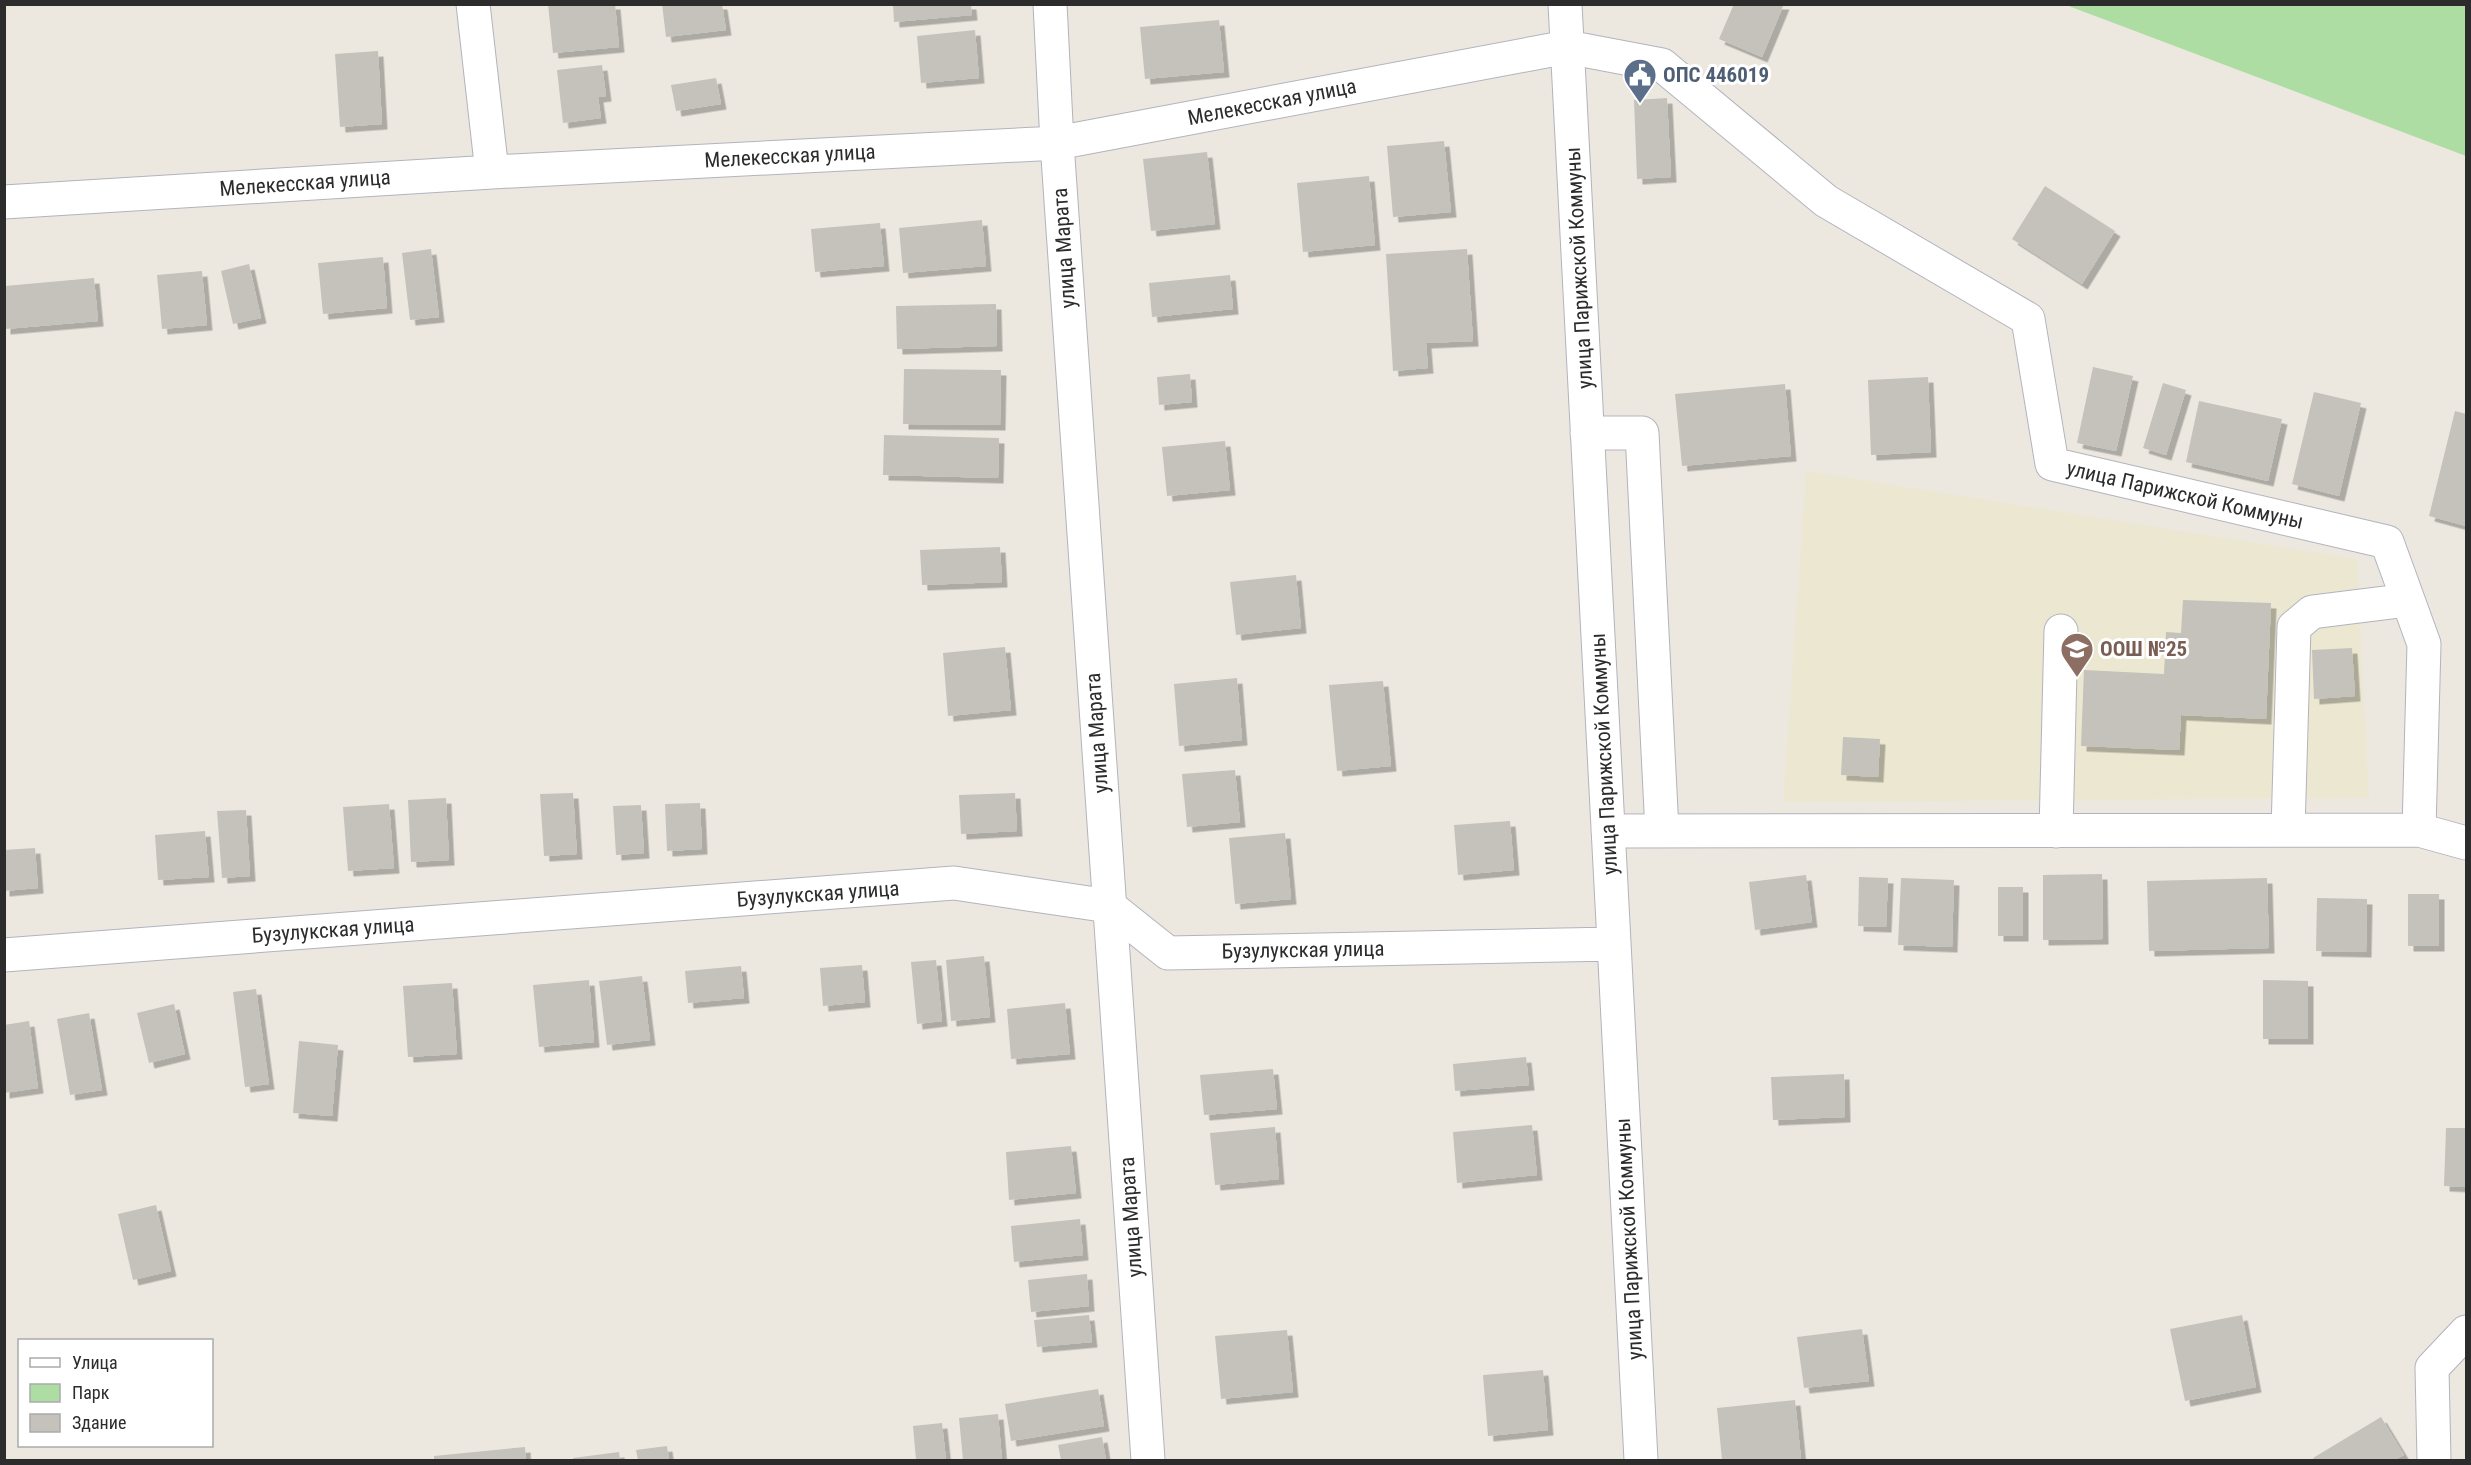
<svg xmlns="http://www.w3.org/2000/svg" width="2471" height="1465" viewBox="0 0 2471 1465" font-family="'Roboto Condensed',sans-serif">
<style>
.education{fill:#ece7d1}
.green{fill:#addda2}
.building{fill:#c5c2bb;filter:url(#shadow)}
.lines{fill:none;stroke-linecap:round;stroke-linejoin:round}
.minor-casing{stroke:#b3b3be;stroke-width:35}
.minor{stroke:#fff;stroke-width:33}
.labels{text-anchor:middle;stroke-width:6;stroke-linejoin:round;paint-order:stroke}
.service-label{font-size:21px;font-weight:bold;fill:#4e5e75;stroke:#fff;text-anchor:start}
.street-label{font-size:21px;fill:#2c2c2c;stroke:#fff}
.education-label{font-size:21px;font-weight:bold;fill:#785e54;stroke:#fff;text-anchor:start}
</style>
<defs>
<filter id="shadow"><feDropShadow dx="5.5" dy="5.5" stdDeviation="0" flood-color="#0004"/></filter>
</defs>
<rect width="100%" height="100%" fill="#ece8e0"/>
<path class="education" d="M1806,471L2357,559L2369,798L1783,802Z"/>
<path class="green" d="M2066,5H2466V156Z"/>
<path class="building" d="M548,4H615L619,47L553,53Z
M662,4H722L726,30L666,37Z
M893,4H971L972,15L894,22Z
M1734,4H1784L1762,57L1719,39Z
M1219,20L1224,72L1145,79L1140,27Z
M975,30L979,78L921,83L917,36Z
M378,51L382,124L340,127L335,54Z
M602,65L606,96L598,97L601,118L563,123L557,70Z
M716,78L721,104L676,111L671,85Z
M1667,98L1671,177L1637,179L1634,100Z
M1444,141L1451,212L1393,217L1387,146Z
M1207,152L1215,224L1151,231L1143,159Z
M1369,176L1375,245L1303,252L1297,183Z
M2045,186L2115,231L2082,284L2012,239Z
M982,220L986,266L903,273L899,228Z
M880,223L884,266L815,272L811,229Z
M431,249L439,317L410,320L402,253Z
M1467,249L1473,341L1426,343L1428,368L1393,371L1386,254Z
M383,257L387,308L323,314L318,263Z
M249,264L261,318L233,324L221,271Z
M202,271L207,325L162,329L157,275Z
M1230,275L1233,309L1152,317L1149,283Z
M94,278L98,321L5,329V286Z
M996,304L997,346L897,349L896,306Z
M2093,367L2133,376L2116,451L2077,443Z
M904,369L1001,370L1000,425L903,424Z
M1190,374L1192,402L1159,405L1157,377Z
M1928,377L1931,452L1871,455L1868,380Z
M2163,383L2186,390L2166,455L2143,448Z
M1785,384L1791,456L1682,466L1675,394Z
M2314,392L2361,403L2339,496L2292,484Z
M2199,401L2282,419L2268,481L2186,462Z
M2455,411L2466,414V526L2429,516Z
M884,435L999,438L998,478L883,475Z
M1225,441L1230,490L1167,496L1162,447Z
M1000,547L1002,582L922,585L920,550Z
M1296,575L1301,628L1236,635L1230,582Z
M2183,600L2271,603L2266,719L2181,715L2179,750L2081,746L2084,670L2164,674L2166,632L2181,633Z
M1005,647L1011,710L948,716L943,653Z
M2352,648L2355,696L2314,699L2312,650Z
M1237,678L1242,740L1179,746L1174,684Z
M1383,681L1391,766L1337,771L1329,685Z
M1843,737L1880,739L1878,777L1841,775Z
M1235,770L1240,822L1187,827L1182,774Z
M573,793L577,854L544,856L540,794Z
M1015,793L1017,831L961,834L959,795Z
M446,798L449,860L411,862L408,800Z
M700,803L702,849L667,851L665,804Z
M389,804L394,868L348,871L343,807Z
M641,805L644,853L616,855L613,806Z
M246,810L250,876L222,878L217,811Z
M1510,821L1514,870L1458,875L1454,825Z
M205,831L209,877L158,880L155,835Z
M1285,833L1291,899L1235,904L1229,838Z
M35,848L38,888L4,891V850Z
M2102,874L2103,939L2043,940V875Z
M1806,875L1812,922L1755,930L1749,882Z
M1859,877L1888,878L1886,927L1858,926Z
M1901,878L1954,880L1952,947L1898,945Z
M2267,878L2269,948L2149,951L2147,881Z
M1998,887H2023V936H1998Z
M2408,894H2439V946H2408Z
M2317,898L2367,899L2366,952L2316,951Z
M984,956L990,1017L951,1021L946,960Z
M936,960L942,1021L917,1024L911,962Z
M862,965L865,1002L823,1006L820,968Z
M741,966L744,998L688,1003L685,971Z
M642,976L650,1040L607,1045L599,981Z
M589,980L594,1042L539,1047L533,985Z
M2263,980L2308,981V1039H2263Z
M452,983L457,1054L408,1057L403,986Z
M256,989L269,1084L245,1087L233,992Z
M1065,1003L1070,1054L1011,1059L1007,1009Z
M174,1004L185,1054L149,1063L137,1013Z
M89,1013L102,1090L70,1095L57,1019Z
M29,1021L38,1088L4,1093V1025Z
M299,1041L338,1045L332,1116L293,1113Z
M1526,1057L1529,1085L1455,1091L1453,1064Z
M1273,1069L1277,1109L1204,1115L1200,1075Z
M1844,1074L1845,1117L1773,1120L1771,1077Z
M1532,1125L1537,1175L1457,1183L1453,1132Z
M1275,1127L1279,1179L1215,1185L1210,1133Z
M2446,1128H2466V1187L2444,1186Z
M1071,1146L1076,1193L1009,1200L1006,1152Z
M156,1205L171,1271L133,1280L118,1214Z
M1080,1219L1083,1255L1014,1262L1011,1226Z
M1087,1274L1089,1306L1031,1312L1028,1280Z
M1089,1315L1092,1342L1037,1347L1034,1320Z
M2242,1315L2256,1387L2185,1401L2170,1329Z
M1862,1329L1869,1381L1804,1388L1797,1337Z
M1287,1330L1293,1392L1221,1399L1215,1336Z
M1543,1370L1548,1430L1488,1436L1483,1375Z
M1098,1389L1104,1426L1011,1441L1005,1404Z
M1795,1400L1801,1459L1722,1460L1717,1408Z
M998,1414L1002,1460H963L959,1418Z
M2381,1417L2404,1455L2394,1460H2315L2313,1458Z
M942,1423L946,1460H916L913,1426Z
M1102,1437L1106,1460H1061L1058,1445Z
M667,1446L669,1460H638L636,1450Z
M525,1447L526,1460H434V1456Z
M619,1452L620,1460H573V1458Z"/>
<g class="lines">
<defs>
<path id="minor" d="M473,4L492,172
M1050,4L1057,143L1148,1460
M1565,4L1641,1460
M4,202L492,172L1057,143L1567,47L1662,65L1826,201L2028,319L2052,464L2387,542L2424,644L2419,830
M1587,433H1642L1662,831
M2288,830L2294,627L2312,612L2408,600
M1608,831L2419,830L2466,843
M2056,831L2061,631
M4,955L954,883L1109,906L1168,953L1614,944
M2434,1460L2432,1368L2466,1332"/>
</defs>
<use href="#minor" class="minor-casing"/>
<use href="#minor" class="minor"/>
</g>
<defs>
<symbol id="civic-pin" viewBox="-11 -11 22 30"><path d="M0 17L-7.5 6A9.5 9.5 0 1 1 7.5 6Z" fill="#5c6f8a" stroke="#fff"/><path d="M-.6-6.5H3V-4.5H.6V-3L4-1V1h2V6H-6V1h2V-1L-.6-3ZM-1.2 2.5V6h2.4V2.5Z" fill="#fff"/></symbol>
<symbol id="school-pin" viewBox="-11 -11 22 30"><path d="M0 17L-7.5 6A9.5 9.5 0 1 1 7.5 6Z" fill="#8d6e63" stroke="#fff"/><path d="M0-5L7-2L0 1L-7-2ZM-4 1L0 2.5L4 1V4Q0 6-4 4Z" fill="#fff"/></symbol>
</defs>
<g fill-rule="evenodd">
<use href="#civic-pin" x="1621" y="56" width="38" height="52"/>
<use href="#school-pin" x="2058" y="630" width="38" height="52"/>
</g>
<g class="labels">
<g class="service-label">
<text x="1663" y="82">ОПС 446019</text>
</g>
<g class="street-label">
<text transform="translate(1272 102) rotate(-11)" y="7">Мелекесская улица</text>
<text transform="translate(790 156) rotate(-3)" y="7">Мелекесская улица</text>
<text transform="translate(305 183) rotate(-4)" y="7">Мелекесская улица</text>
<text transform="translate(1064 248) rotate(-94)" y="7">улица Марата</text>
<text transform="translate(1579 268) rotate(-93)" y="7">улица Парижской Коммуны</text>
<text transform="translate(2185 495) rotate(13)" y="7">улица Парижской Коммуны</text>
<text transform="translate(1097 733) rotate(-94)" y="7">улица Марата</text>
<text transform="translate(1604 754) rotate(-93)" y="7">улица Парижской Коммуны</text>
<text transform="translate(818 894) rotate(-4)" y="7">Бузулукская улица</text>
<text transform="translate(333 930) rotate(-4)" y="7">Бузулукская улица</text>
<text transform="translate(1303 950) rotate(-1)" y="7">Бузулукская улица</text>
<text transform="translate(1131 1217) rotate(-94)" y="7">улица Марата</text>
<text transform="translate(1629 1239) rotate(-93)" y="7">улица Парижской Коммуны</text>
</g>
<g class="education-label">
<text x="2100" y="656">ООШ №25</text>
</g>
</g>
<rect width="2471" height="1465" fill="none" stroke="#2c2c2c" stroke-width="12"/>
<rect x="18" y="1339" width="195" height="108" fill="#ffffff" stroke="#ababab" stroke-width="1.5"/>
<rect x="30" y="1358" width="30" height="9" fill="#ffffff" stroke="#ababab" stroke-width="1.5"/>
<text x="72" y="1369" font-size="18" fill="#2c2c2c">Улица</text>
<rect x="30" y="1384" width="30" height="18" fill="#addda2" stroke="#ababab" stroke-width="1.5"/>
<text x="72" y="1399" font-size="18" fill="#2c2c2c">Парк</text>
<rect x="30" y="1414" width="30" height="18" fill="#c5c2bb" stroke="#ababab" stroke-width="1.5"/>
<text x="72" y="1429" font-size="18" fill="#2c2c2c">Здание</text>
</svg>
